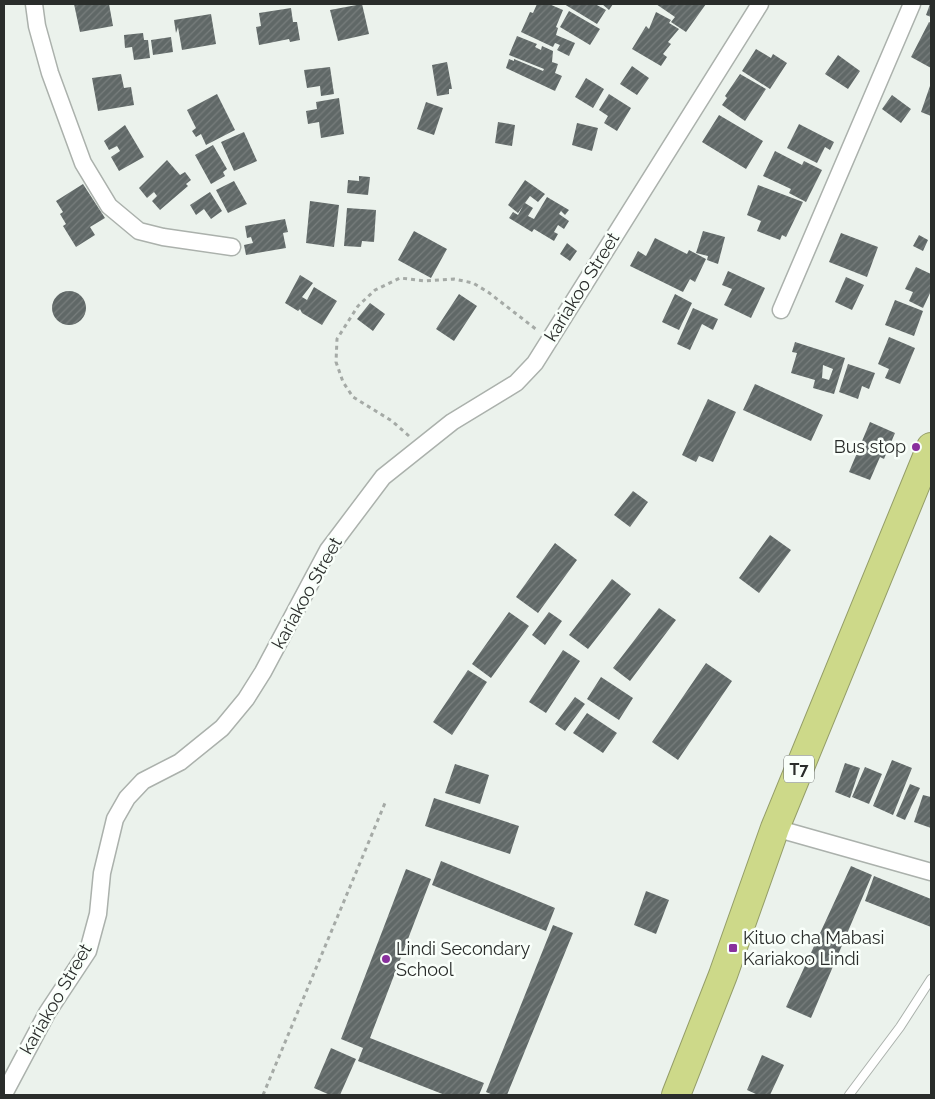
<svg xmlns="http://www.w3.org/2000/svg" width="935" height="1099" viewBox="0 0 935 1099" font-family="Raleway,sans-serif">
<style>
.building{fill:url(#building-hatch);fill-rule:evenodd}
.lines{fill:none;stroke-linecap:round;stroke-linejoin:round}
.lane-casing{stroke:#abb1ac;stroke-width:10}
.street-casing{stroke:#abb1ac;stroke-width:19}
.highway-casing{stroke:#949d68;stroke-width:30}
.path{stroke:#a5aaa6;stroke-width:3;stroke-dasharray:4 4;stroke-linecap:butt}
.lane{stroke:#fff;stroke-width:8}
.street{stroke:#fff;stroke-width:16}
.highway{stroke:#cdd989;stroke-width:28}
.poi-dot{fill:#89309d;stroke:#f9fffa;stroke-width:2}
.labels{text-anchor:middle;stroke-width:5;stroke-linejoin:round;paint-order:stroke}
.shield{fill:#f9fffa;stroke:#686c69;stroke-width:1}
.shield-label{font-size:16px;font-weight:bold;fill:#2a2d2b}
.street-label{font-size:18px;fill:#2a2d2b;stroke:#f9fffa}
.poi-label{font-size:18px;fill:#2a2d2b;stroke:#f9fffa;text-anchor:start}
</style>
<defs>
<pattern id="building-hatch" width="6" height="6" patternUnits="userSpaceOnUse" patternTransform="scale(1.25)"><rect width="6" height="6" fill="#606867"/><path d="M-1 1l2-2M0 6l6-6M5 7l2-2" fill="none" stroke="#787e7d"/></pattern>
</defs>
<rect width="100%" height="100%" fill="#ebf2ec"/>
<path class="building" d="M74,4H109L113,26L80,32Z
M362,4L369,34L338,41L330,10Z
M537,4H549L563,10L556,27L558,28L556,35L575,43L569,56L557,50L560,45L555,43L553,47L521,32L530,12L533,13Z
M564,4H595L606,10L597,24Z
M602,4H613L609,10Z
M656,4H706L686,32L671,22L675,17Z
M930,4H931V17L926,15Z
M291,8L293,22H297L300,40L290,42L289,39L259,45L256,27L261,26L259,13Z
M569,11L600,29L590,45L560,27Z
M656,12L671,20L669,23L679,29L668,42L671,44L663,54L667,57L661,66L632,49L646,26L649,29Z
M211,14L216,44L182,50L178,27L176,33L174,20Z
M929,22L931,23V68L911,57Z
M143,33L144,40H148L150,58L134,60L132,47L125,48L124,35Z
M517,36L537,44L535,47L541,50L542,46L553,51L552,62L558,64L555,73L562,76L555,91L506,68L509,59L514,61V59L543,71L544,69L509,55Z
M171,37L173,52L153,55L151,40Z
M756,49L771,58L773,54L787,63L770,89L742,71Z
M838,55L860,71L848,89L825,74Z
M447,62L452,89H449V94L437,96L432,65Z
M632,66L649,78L637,95L620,84Z
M330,67L334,94L321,96L320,86L307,88L304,70Z
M121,74L124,88L131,87L134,105L98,111L92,78Z
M740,74L766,89L745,121L722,105L727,98L725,96Z
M586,78L604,89L593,108L575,97Z
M931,83V116L921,112Z
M217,94L235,130L206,145L201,134L196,137L192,131L196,128L187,110Z
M609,94L631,108L617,131L604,123L608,116L599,110Z
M892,95L911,109L901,123L882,109Z
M339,98L344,134L321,138L319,122L308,124L306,111L317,109L316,102Z
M426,102L443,108L434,135L417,129Z
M719,115L763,141L746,169L702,142Z
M498,122L515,125L512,146L495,143Z
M577,123L598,128L592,151L572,145Z
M799,124L834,142L830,150L825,147L817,163L787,148Z
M125,125L144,157L119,171L111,157L120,151L117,146L109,150L104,141Z
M244,132L257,161L234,171L221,142Z
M213,145L227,169L223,172L225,176L211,184L195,155Z
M775,151L802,165L804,161L822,170L806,202L789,193L791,189L763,176Z
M167,160L180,175L185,172L191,180L186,184L188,186L160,210L152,201L157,196L154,192L147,198L139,188Z
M359,176L370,177L368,195L347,193L348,180L359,181Z
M525,180L545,194L538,202L530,196L525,203L533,208L528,216L534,219L547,197L569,210L565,215L561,211L559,214L569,221L564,229L558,225L554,232L558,234L554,241L534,229L532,232L509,218L513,212L518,215L523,206L518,213L508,205Z
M234,181L247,204L228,213L216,190Z
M83,184L105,218L90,227L95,235L76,247L63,226L66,224L60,214L63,212L56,201Z
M758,185L803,202L786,237L782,235L780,240L757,231L761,221L747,215Z
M210,192L222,211L211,219L204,209L196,215L190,205Z
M310,201L339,205L334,247L306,243Z
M347,208L376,210L374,242L362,241L361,247L344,246Z
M285,219L288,232L283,233L286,248L246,255L244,245L253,243L251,237L247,238L245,226Z
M414,231L447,249L431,278L398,260Z
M703,231L725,237L718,264L707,260L708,256L696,253Z
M841,233L878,247L867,277L829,262Z
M919,235L928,240L923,251L913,246Z
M655,238L687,254L689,250L706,259L695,282L690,279L683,292L630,266L638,251L646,256Z
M567,243L577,251L570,261L560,254Z
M916,267L931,274V291L923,308L909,301L913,292L905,289Z
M728,271L765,288L751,318L724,305L732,289L722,285Z
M300,275L313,283L302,297L307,300L314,287L337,301L322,325L302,313L300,309L298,311L285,303Z
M846,277L864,285L852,310L835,302Z
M52 308a17 17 0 1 1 34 0a17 17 0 1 1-34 0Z
M459,294L477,306L454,341L436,329Z
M675,294L692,303L679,330L662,322Z
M895,300L923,311L914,336L885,325Z
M370,303L385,314L373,331L357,319Z
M693,308L718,319L713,330L702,324L690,350L677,344Z
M889,337L915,348L900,384L885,378L889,369L878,364Z
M795,342L845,358L834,394L813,388L815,380L791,373L797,353L792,352ZM823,365L833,369L829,380L822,378Z
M848,364L875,373L869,389L862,386L858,399L839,392Z
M755,384L823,415L811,441L743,410Z
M708,399L736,412L713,462L699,456L696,462L682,455Z
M870,422L895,433L884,459L880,457L870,480L849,472Z
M633,491L648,502L630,527L614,515Z
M770,535L791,550L759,593L739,578Z
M555,543L577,560L538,613L516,597Z
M612,579L631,594L588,649L569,635Z
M659,608L676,620L630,681L613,668Z
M509,612L529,626L491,678L472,664Z
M549,612L562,621L545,645L532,635Z
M563,650L580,661L546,713L529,702Z
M706,663L732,681L678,760L652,742Z
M468,670L487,682L452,735L433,722Z
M601,677L633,698L619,720L587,699Z
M575,697L585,704L565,731L555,724Z
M587,713L617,733L603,753L573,733Z
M892,760L912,768L893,815L873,806Z
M845,763L860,768L850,798L835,792Z
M455,764L489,775L480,804L445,793Z
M865,767L882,774L869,804L852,797Z
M910,784L920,788L905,820L896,816Z
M923,795L931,797V828L914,822Z
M434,798L519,826L510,854L425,826Z
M441,861L555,908L546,931L432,885Z
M851,866L872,875L811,1018L786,1007Z
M406,869L431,879L370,1038L484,1083L479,1095H445L358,1061L363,1048L341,1039Z
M874,876L931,899V927L865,901Z
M646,891L669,900L656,934L634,925Z
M553,925L573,933L507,1095H493L486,1092Z
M331,1048L356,1059L340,1095H330L314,1088Z
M762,1055L784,1065L770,1095H758L747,1090Z"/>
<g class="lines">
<defs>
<path id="lane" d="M849,1095L900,1027L931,979"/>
<path id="street" d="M34,4L37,26L50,73L83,163L109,206L139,231L163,237L232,247
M781,310L912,4
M775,828L931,872
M4,1094L47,1013L88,951L98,914L102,873L115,819L127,798L143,781L180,762L222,728L246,699L263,672L328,550L383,477L452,422L516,383L535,363L760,4"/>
<path id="highway" d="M676,1095L723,975L775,828L931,447"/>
</defs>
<use href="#lane" class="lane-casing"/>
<use href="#street" class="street-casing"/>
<use href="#highway" class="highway-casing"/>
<path class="path" d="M409,436L392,421L353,397L343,382L336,362L337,339L358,306L375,290L400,278L425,281L454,279L473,283L488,292L537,330
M263,1095L385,803"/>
<use href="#lane" class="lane"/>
<use href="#street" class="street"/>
<use href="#highway" class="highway"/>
</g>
<g class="poi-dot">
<circle cx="916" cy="447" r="5"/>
<rect x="728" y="943" width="10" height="10" rx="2.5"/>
<circle cx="386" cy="959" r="5"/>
</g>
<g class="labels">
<rect class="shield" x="784" y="755.5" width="30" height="27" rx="4"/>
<g class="shield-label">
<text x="799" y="775">T7</text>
</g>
<g class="street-label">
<text transform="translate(582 287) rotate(-58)" y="6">kariakoo Street</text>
<text transform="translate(307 593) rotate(-61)" y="6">kariakoo Street</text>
<text transform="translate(56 999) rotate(-60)" y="6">kariakoo Street</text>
</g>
<g class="poi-label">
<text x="906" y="453" text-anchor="end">Bus stop</text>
<text x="743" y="944">Kituo cha Mabasi<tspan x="743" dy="21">Kariakoo Lindi</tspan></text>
<text x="396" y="955">Lindi Secondary<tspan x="396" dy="21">School</tspan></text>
</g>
</g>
<rect width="935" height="1099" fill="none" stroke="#2a2d2b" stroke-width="10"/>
</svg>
